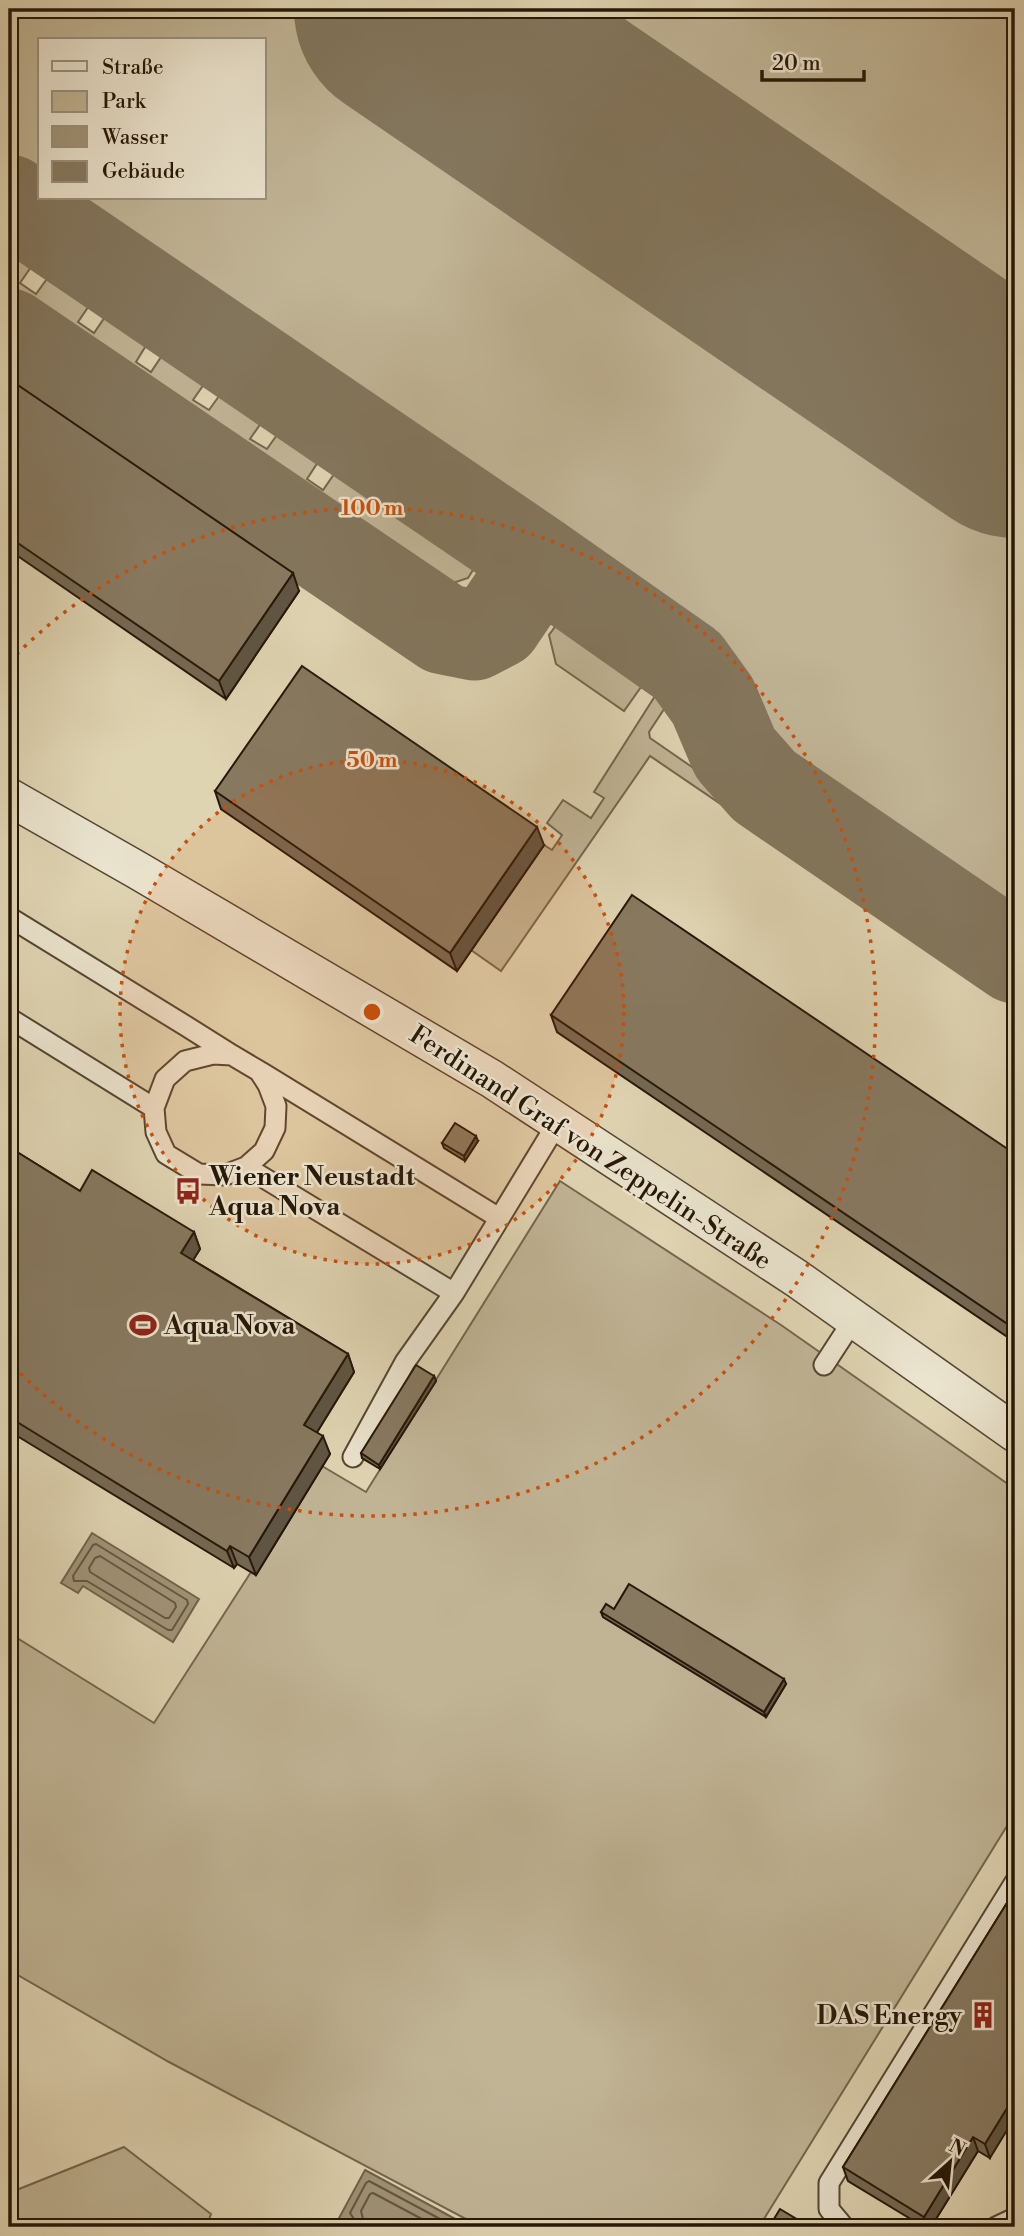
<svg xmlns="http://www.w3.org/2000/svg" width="1024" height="2236" viewBox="0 0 1024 2236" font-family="'Libre Bodoni',serif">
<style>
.green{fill:#c0b495;stroke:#74664e;stroke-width:2;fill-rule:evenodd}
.water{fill:#a09478;stroke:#70624b;stroke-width:2}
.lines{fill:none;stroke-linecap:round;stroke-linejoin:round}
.shore{stroke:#645640;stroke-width:2}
.taxiway{stroke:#83765d;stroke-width:91}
.runway{stroke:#83765d;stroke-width:228}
.service-casing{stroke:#554632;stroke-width:23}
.minor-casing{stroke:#554632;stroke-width:40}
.service{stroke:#eae3cd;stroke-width:19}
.minor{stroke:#eae3cd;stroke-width:37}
.wall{fill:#746853;stroke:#271708;stroke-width:2}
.shaded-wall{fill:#5e5543;stroke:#271708;stroke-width:2}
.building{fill:#877960;stroke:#271708;stroke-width:2}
.ring{fill:none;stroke:#cb4f0b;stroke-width:3.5;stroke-dasharray:3.5 7}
.labels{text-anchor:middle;stroke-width:5;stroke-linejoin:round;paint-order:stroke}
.street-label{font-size:26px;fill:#271708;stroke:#eae3cd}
.poi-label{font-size:26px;font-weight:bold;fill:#271708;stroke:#eae3cd;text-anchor:start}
.centre{fill:#cb4f0b;stroke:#eae3cd;stroke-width:3.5}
.ring-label{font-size:21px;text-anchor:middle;font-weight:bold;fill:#cb4f0b;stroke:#eae3cd;stroke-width:5;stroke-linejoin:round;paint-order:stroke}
</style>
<rect width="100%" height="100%" fill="#dfd4b2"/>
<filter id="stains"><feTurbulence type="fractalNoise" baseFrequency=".00286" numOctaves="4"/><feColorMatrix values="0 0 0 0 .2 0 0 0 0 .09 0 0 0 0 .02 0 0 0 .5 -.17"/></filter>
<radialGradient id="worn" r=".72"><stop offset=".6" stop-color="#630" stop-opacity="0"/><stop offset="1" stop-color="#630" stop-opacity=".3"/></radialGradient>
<path class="green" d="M9,9H308L1015,493V927L779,766L769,728L750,692L716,652L51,198H264V40H40V191L9,169Z
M512,9H1015V353Z
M9,230L150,326L153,334L136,362L151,372L169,345C183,344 206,361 211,374L193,400L209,410L227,385C242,385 263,399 268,413L250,439L267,449L284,425L293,424L465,540L471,554L473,570L468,578L450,584L437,582L9,289ZM38,257L54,269L36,294L20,283ZM95,297L111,308L94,333L78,322ZM324,453L341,464L323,490L307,479Z
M571,620L584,623L657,673L666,689L668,703L649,732L650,738L948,944V952L940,953L650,756L501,971L471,950L544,845L552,850L562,835L547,823L563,800L591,818L604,798L594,792L655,696L641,687L624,711L556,664L549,635L557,624Z
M560,1181L781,1325L1015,1489V1813L759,2227H481L169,2062L9,1970V1633L154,1723L251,1572L256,1575L322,1466L366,1492Z
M124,2147L211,2214L206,2227H9V2193Z"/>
<path class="water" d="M92,1533L199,1599L173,1642L83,1586L78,1593L61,1583Z
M365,2170L470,2227H355L339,2218Z"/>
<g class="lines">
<path class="shore" d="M96,1544L187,1600L188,1604L172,1630H168L87,1581H74L73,1576L93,1545Z
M100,1556L175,1603L176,1607L169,1618H165L90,1572L89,1568L95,1558Z
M357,2227L356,2222L350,2213L366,2183L369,2181L455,2227
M365,2227L361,2211L370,2194L373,2193L437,2227"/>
<path class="taxiway" d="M9,200L539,561L687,665L713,701L735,753L764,786L1015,958
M9,334L444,629L474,635L497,623L539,561"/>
<path class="runway" d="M408,9L1015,424"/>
<defs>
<path id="service" d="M9,917L186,1026L232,1055L259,1071L268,1085L276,1106L275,1128L264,1151L246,1167L225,1175L199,1174L166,1154L156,1132L154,1108L165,1079L185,1061L213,1054L232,1055
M9,1018L154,1108
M261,1072L499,1218
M246,1167L454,1293
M824,1365L854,1319
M353,1457L405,1362L454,1293L558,1122
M844,2227L829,2209V2183L1015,1882
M996,2227L1015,2218"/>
<path id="minor" d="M9,797L137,870L492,1079L796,1278L1015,1433"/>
</defs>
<use href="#service" class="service-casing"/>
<use href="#minor" class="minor-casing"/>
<use href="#service" class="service"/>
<use href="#minor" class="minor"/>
</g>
<path class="wall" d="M9,379L299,591L226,699L9,550Z
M215,791L544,845L457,971L221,809Z
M551,1015L1015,1154V1342L557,1032Z
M478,1141L465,1161L444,1148L442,1143Z
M9,1147L80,1191L194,1232L200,1249L193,1260L348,1354L354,1372L317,1432L330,1454L256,1575L237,1564L234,1568L9,1431Z
M434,1376L436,1381L380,1469L362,1458L361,1453Z
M614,1609L786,1684L766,1717L603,1617L601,1612Z
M1015,1890L990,2158L978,2151L931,2227H924L848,2181L843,2167Z"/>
<path class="shaded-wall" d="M293,573L299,591L226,699L219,681Z
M537,827L544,845L457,971L450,953Z
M476,1136L478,1141L465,1161L464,1156Z
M194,1232L200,1249L187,1270L181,1253Z
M348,1354L354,1372L311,1442L304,1425Z
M434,1376L436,1381L380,1469L379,1465Z
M323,1436L330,1454L256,1575L249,1557Z
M230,1546L237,1564L234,1568L227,1551Z
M784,1679L786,1684L766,1717L764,1712Z
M1015,2095V2117L990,2158L985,2144Z
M973,2137L978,2151L931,2227H928L924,2217Z"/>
<path class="building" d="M9,379L293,573L219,681L9,537Z
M302,666L537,827L450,953L215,791Z
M632,895L1015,1154V1329L551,1015Z
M455,1123L476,1136L464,1156L442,1143Z
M9,1147L80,1191L92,1170L194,1232L181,1253L348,1354L304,1425L323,1436L249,1557L230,1546L227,1551L9,1417Z
M416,1365L434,1376L379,1465L361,1453Z
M629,1584L784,1679L764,1712L601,1612L606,1604L614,1609Z
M1015,1890V2095L985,2144L973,2137L924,2217L843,2167Z
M780,2209L810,2227H769Z"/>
<circle cx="372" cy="1012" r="252" fill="#cb4f0b" fill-opacity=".12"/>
<g class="ring">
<circle cx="372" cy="1012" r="252"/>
<path d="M9 662A504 504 0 1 1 9 1362"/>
</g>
<defs>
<symbol id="bus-bare" viewBox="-9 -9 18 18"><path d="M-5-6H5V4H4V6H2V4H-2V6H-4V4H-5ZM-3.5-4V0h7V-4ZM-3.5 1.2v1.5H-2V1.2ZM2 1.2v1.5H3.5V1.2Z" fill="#8f2418" stroke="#eae3cd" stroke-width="2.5" paint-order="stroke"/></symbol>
<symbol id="stadium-bare" viewBox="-9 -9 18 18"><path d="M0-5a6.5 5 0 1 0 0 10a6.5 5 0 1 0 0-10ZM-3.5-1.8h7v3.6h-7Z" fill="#8f2418" stroke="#eae3cd" stroke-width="2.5" paint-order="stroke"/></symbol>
<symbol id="building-bare" viewBox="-9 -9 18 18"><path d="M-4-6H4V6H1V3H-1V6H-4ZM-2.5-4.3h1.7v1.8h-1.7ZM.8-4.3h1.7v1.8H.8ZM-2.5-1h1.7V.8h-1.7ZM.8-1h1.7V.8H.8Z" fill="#8f2418" stroke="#eae3cd" stroke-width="2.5" paint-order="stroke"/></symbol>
</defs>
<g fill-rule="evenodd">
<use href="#bus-bare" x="169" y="1172" width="38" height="38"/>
<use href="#stadium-bare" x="124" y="1306" width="38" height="38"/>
<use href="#building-bare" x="964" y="1996" width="38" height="38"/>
</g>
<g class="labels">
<g class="street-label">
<text transform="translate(591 1147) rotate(33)" y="9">Ferdinand Graf von Zeppelin-Straße</text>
</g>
<g class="poi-label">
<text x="209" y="1185">Wiener Neustadt<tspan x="209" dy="30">Aqua Nova</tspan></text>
<text x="164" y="1334">Aqua Nova</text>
<text x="962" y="2024" text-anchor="end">DAS Energy</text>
</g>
</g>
<circle cx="372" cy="1012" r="10" class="centre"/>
<g class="ring-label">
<text x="372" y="515">100 m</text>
<text x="372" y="767">50 m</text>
</g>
<rect width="1024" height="2236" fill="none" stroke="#dfd4b2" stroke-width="35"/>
<rect x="10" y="10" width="1003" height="2215" fill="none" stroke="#271708" stroke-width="3.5"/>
<rect x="18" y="18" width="989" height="2201" fill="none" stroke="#271708" stroke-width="2"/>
<rect x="38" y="38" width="228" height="161" fill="#eae3cd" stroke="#9c917e" stroke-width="2"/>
<rect x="52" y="61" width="35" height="10" fill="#eae3cd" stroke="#9c917e" stroke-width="2"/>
<text x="102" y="74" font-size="21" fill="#271708">Straße</text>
<rect x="52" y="91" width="35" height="21" fill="#c0b495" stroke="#9c917e" stroke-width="2"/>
<text x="102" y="108" font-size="21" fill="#271708">Park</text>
<rect x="52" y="126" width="35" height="21" fill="#a09478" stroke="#9c917e" stroke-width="2"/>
<text x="102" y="144" font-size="21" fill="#271708">Wasser</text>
<rect x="52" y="161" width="35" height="21" fill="#877960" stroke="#9c917e" stroke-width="2"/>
<text x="102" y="178" font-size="21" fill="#271708">Gebäude</text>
<g transform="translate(950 2162) rotate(27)" stroke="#eae3cd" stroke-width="5" paint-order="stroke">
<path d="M0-5L12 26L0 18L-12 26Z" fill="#271708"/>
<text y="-10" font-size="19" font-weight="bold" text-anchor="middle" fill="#271708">N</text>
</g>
<path d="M762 70v10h102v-10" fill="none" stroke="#271708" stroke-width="3.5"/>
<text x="772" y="70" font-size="21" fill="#271708" stroke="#eae3cd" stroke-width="5" paint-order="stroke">20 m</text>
<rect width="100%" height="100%" filter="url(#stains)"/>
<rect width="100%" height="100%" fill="url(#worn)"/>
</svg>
